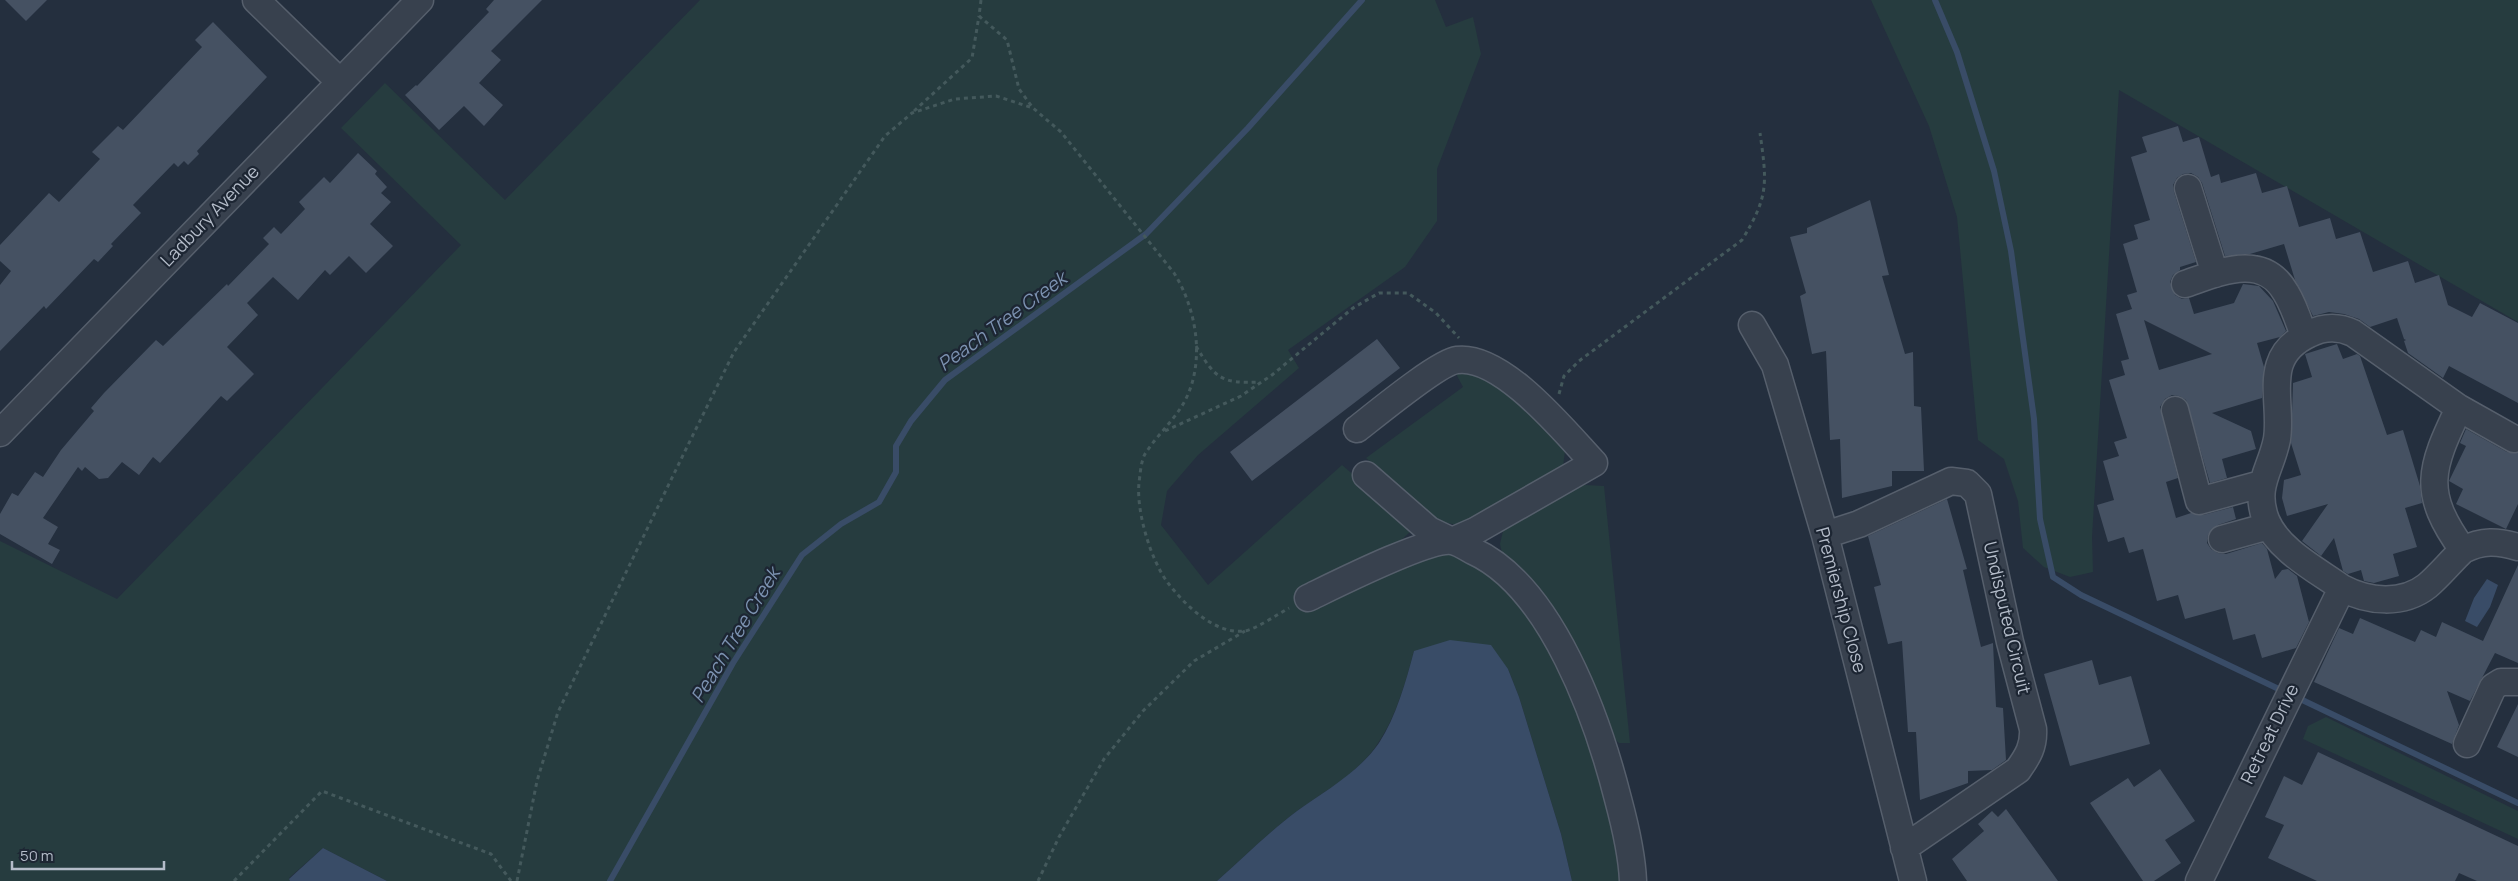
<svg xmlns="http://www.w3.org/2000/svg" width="2518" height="881" viewBox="0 0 2518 881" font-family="Manrope,sans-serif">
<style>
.green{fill:#263c3f}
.water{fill:#394c67}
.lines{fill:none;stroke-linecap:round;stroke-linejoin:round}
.stream{stroke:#394c67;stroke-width:6}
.building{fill:#455162;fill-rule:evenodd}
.minor-casing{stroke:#565f6c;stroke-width:29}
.path{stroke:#44595c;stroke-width:3;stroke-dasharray:4 4;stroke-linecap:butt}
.minor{stroke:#38414e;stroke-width:26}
.labels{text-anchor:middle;stroke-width:4.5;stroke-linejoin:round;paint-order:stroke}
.street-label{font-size:18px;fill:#b4bcc9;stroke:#1d2633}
.water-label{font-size:19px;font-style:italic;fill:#7c92b1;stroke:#1d2633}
</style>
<rect width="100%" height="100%" fill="#242f3e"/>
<path class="green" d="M700,0H1435L1446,27L1473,17L1481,54L1437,169V221L1405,267L1288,350L1299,368L1198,455L1167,491L1161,525L1208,585L1342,465L1407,521L1410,532L1395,546L1461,554L1484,564L1544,634L1602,769L1623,881H1572L1561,834L1519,697L1508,669L1414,651C1406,681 1396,717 1378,743C1359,773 1325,791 1297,811C1269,832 1243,858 1217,881H387L323,848L289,878L290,881H0V541L117,599L461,245L341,128L385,83L505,200Z
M1871,0H2518V322L2119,90L2092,537L2093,572L2070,577L2044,567L2023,548L2018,501L2004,459L1978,440L1957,217L1929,126Z
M1454,370L1485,372L1557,437L1565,451L1563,466L1549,478L1473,521L1457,525L1439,521L1366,458L1463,387Z
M1585,485L1604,486L1630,743H1619L1608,733L1503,558L1500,544L1503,531L1509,521L1568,487Z
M2326,717L2518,811V839L2303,739L2308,726Z"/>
<path class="water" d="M2487,579L2498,585L2490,607L2477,627L2465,621L2474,598Z
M1450,640L1491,645L1508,669L1519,697L1561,834L1572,881H1217C1243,858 1269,832 1297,811C1325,791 1359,772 1379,743C1396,717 1406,681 1414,651Z
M323,848L387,881H290L289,879Z"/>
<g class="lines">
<path class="stream" d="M1935,0L1957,52L1994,171L2011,251L2034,419L2040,519L2053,577L2081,595L2285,692
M2296,697L2518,803
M610,881L733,663L802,555L841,524L879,502L896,472V446L911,421L945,380L1146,234L1248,128L1362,0"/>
</g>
<path class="building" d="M5,0H47L26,21Z
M494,0H542L491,51L501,60L479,83L503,105L484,126L464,106L439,130L405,95L416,85L417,86L489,12L486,9Z
M213,22L267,77L197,151L199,154L188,165L184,161L178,167L174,163L133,205L141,213L111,244L113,246L98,262L94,259L46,309L44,306L0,351V285L11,271L0,261V245L49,193L59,202L100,159L92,152L118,126L123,130L202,47L195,40Z
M2178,126L2183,142L2199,137L2211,177L2219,174L2221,183L2256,173L2262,193L2287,186L2299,227L2330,218L2336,239L2360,232L2373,272L2408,261L2415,283L2439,275L2448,305L2472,317L2480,303L2518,323V403L2449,366L2443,378L2408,353L2404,341L2406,340L2404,339L2397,318L2370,327L2359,319L2344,314L2329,312L2313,316L2295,280L2284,244L2250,254L2225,256L2202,183L2198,177L2191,173L2183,174L2177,178L2173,185L2174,192L2196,262L2180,267V270L2173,275L2170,282L2175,295L2182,299L2189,298L2194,314L2234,303L2243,284L2259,286L2273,301L2286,331L2280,337L2257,343L2264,367L2262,398L2212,413L2251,431L2256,449L2222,459L2227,478L2210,483L2186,400L2179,396L2172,395L2165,399L2160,407L2178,478L2166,482L2176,518L2191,513L2203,515L2233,507L2236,519L2218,525L2208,535L2207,543L2211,549L2218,553L2226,554L2262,543L2267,549L2275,579L2282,570L2288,569L2297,576L2309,622L2296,648L2262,658L2255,634L2233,640L2225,608L2185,619L2178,595L2157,601L2143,549L2129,553L2124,537L2108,542L2097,505L2114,500L2103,461L2119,456L2114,442L2127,438L2109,380L2125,375L2121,361L2129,359L2116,314L2132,309L2127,295L2137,292L2123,244L2138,239L2134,225L2150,220L2131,157L2147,152L2142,137ZM2144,320L2212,354L2159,370Z
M358,153L377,171L375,174L387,187L381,193L391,202L370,224L393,246L366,273L349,256L330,275L325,270L298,300L273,277L247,303L258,315L227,347L254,374L227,401L221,396L160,463L153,457L139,475L122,462L108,478L99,479L85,467L82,471L78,467L43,518L58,527L48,544L60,550L52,564L0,534V514L12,493L18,496L35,472L43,477L61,450L94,411L91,408L104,393L156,340L163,346L227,284L228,286L269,244L263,238L274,227L281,234L305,209L299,202L324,177L330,183Z
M1870,200L1889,275L1882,276L1905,354L1913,352L1914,406L1921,407L1924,471H1892V486L1842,498L1840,439L1830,440L1826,351L1812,354L1800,296L1806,293L1790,237L1807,233V228Z
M1377,339L1400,368L1252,481L1230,452Z
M2337,344L2343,359L2357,354L2360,356L2387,435L2403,430L2420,486L2422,503L2405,508L2417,547L2393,554L2399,576L2374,583L2364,581L2361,570L2348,574L2343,571L2334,538L2321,556L2302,541L2328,504L2287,516L2282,498L2284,480L2301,475L2291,443L2293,383L2312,377L2305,354Z
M2466,429L2507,452L2518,453V504L2506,529L2456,504L2463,489L2449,481L2466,446L2460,443Z
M1947,499L1967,569L1963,570L1981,647L1993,643L1996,707L2003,708L2006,760L1992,770L1968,771V783L1920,800L1916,732H1908L1902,641L1888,644L1874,587L1881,585L1868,536Z
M2518,565V663L2495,653L2470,701L2447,691L2459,725L2452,744L2314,682L2339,628L2353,634L2360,618L2415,642L2421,630L2436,637L2442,622L2483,641Z
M2092,660L2099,685L2131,676L2150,744L2070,766L2044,674Z
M2518,704V757L2497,747Z
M2318,752L2518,846V881H2477L2459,873L2455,881H2317L2268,858L2284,825L2265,817L2284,776L2302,785Z
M2160,769L2195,821L2165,840L2181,863L2154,881H2143L2090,803L2128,778L2134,787Z
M2006,809L2058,881H1967L1952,859L1984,831L1978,824L1992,811L1998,817Z"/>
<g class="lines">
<defs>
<path id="minor" d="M256,0L340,82
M2188,188L2215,274
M2185,284C2220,272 2263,252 2286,293C2294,306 2299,322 2304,336
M1752,325L1775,365L1825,535L1913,881
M2459,408L2514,439
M2175,410L2199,501L2261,484
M1357,429C1375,415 1439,362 1457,360C1502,354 1565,432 1594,463L1475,531L1452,541L1429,530L1366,475
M0,433L420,0
M1825,535L1859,524L1951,481L1967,483L1978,494L2010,642L2033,729C2034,746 2028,756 2018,770L1904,848
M2222,539L2269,526
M2463,550C2482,540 2498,541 2518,547
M1308,598C1335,585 1428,538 1452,541C1459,542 1467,548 1473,551C1552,587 1598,720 1618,799C1625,825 1632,854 1633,881
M2467,744L2493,687L2501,682H2518
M2199,881L2342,588C2317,570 2278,550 2266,520C2253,486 2271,470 2277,439C2283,400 2260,357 2309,334C2323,327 2338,326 2353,333L2459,408C2430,469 2421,492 2463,550C2451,561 2440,575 2427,586C2403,605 2368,602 2342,588"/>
</defs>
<use href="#minor" class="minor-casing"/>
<path class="path" d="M981,0L979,16L1007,40L1019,89L1033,108
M914,111L972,58L979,16
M1196,346C1215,378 1221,384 1260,382
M1559,394L1564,376L1579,361L1742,240C1769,196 1767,183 1760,133
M1165,431L1241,396L1272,375L1353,308L1379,293H1408L1436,313L1459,338
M234,881L322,791L491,854L511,881
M517,881L537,781L558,712L687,447L734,352L885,136L912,113L955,99L996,96L1033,108L1061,132L1174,273C1198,311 1207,369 1180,409C1170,424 1155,438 1145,454C1141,461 1140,475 1139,483C1136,511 1151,561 1168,583C1185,605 1215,635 1245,631C1256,629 1278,614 1289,608
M1038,881L1059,837L1104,759L1143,711L1194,661L1245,631"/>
<use href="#minor" class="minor"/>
</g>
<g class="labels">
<g class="street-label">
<text transform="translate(210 216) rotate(-46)" y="6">Ladbury Avenue</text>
<text transform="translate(1841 600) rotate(75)" y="6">Premiership Close</text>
<text transform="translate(2007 618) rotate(77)" y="6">Undisputed Circuit</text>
<text transform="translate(2270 734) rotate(-64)" y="6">Retreat Drive</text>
</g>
<g class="water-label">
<text transform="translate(1002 321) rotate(-36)" y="7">Peach Tree Creek</text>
<text transform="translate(735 635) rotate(-59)" y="7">Peach Tree Creek</text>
</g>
</g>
<path d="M12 861v8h152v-8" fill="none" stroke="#b4bcc9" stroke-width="2.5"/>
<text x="20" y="861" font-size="15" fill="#b4bcc9" stroke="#1d2633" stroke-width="4" paint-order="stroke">50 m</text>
</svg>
